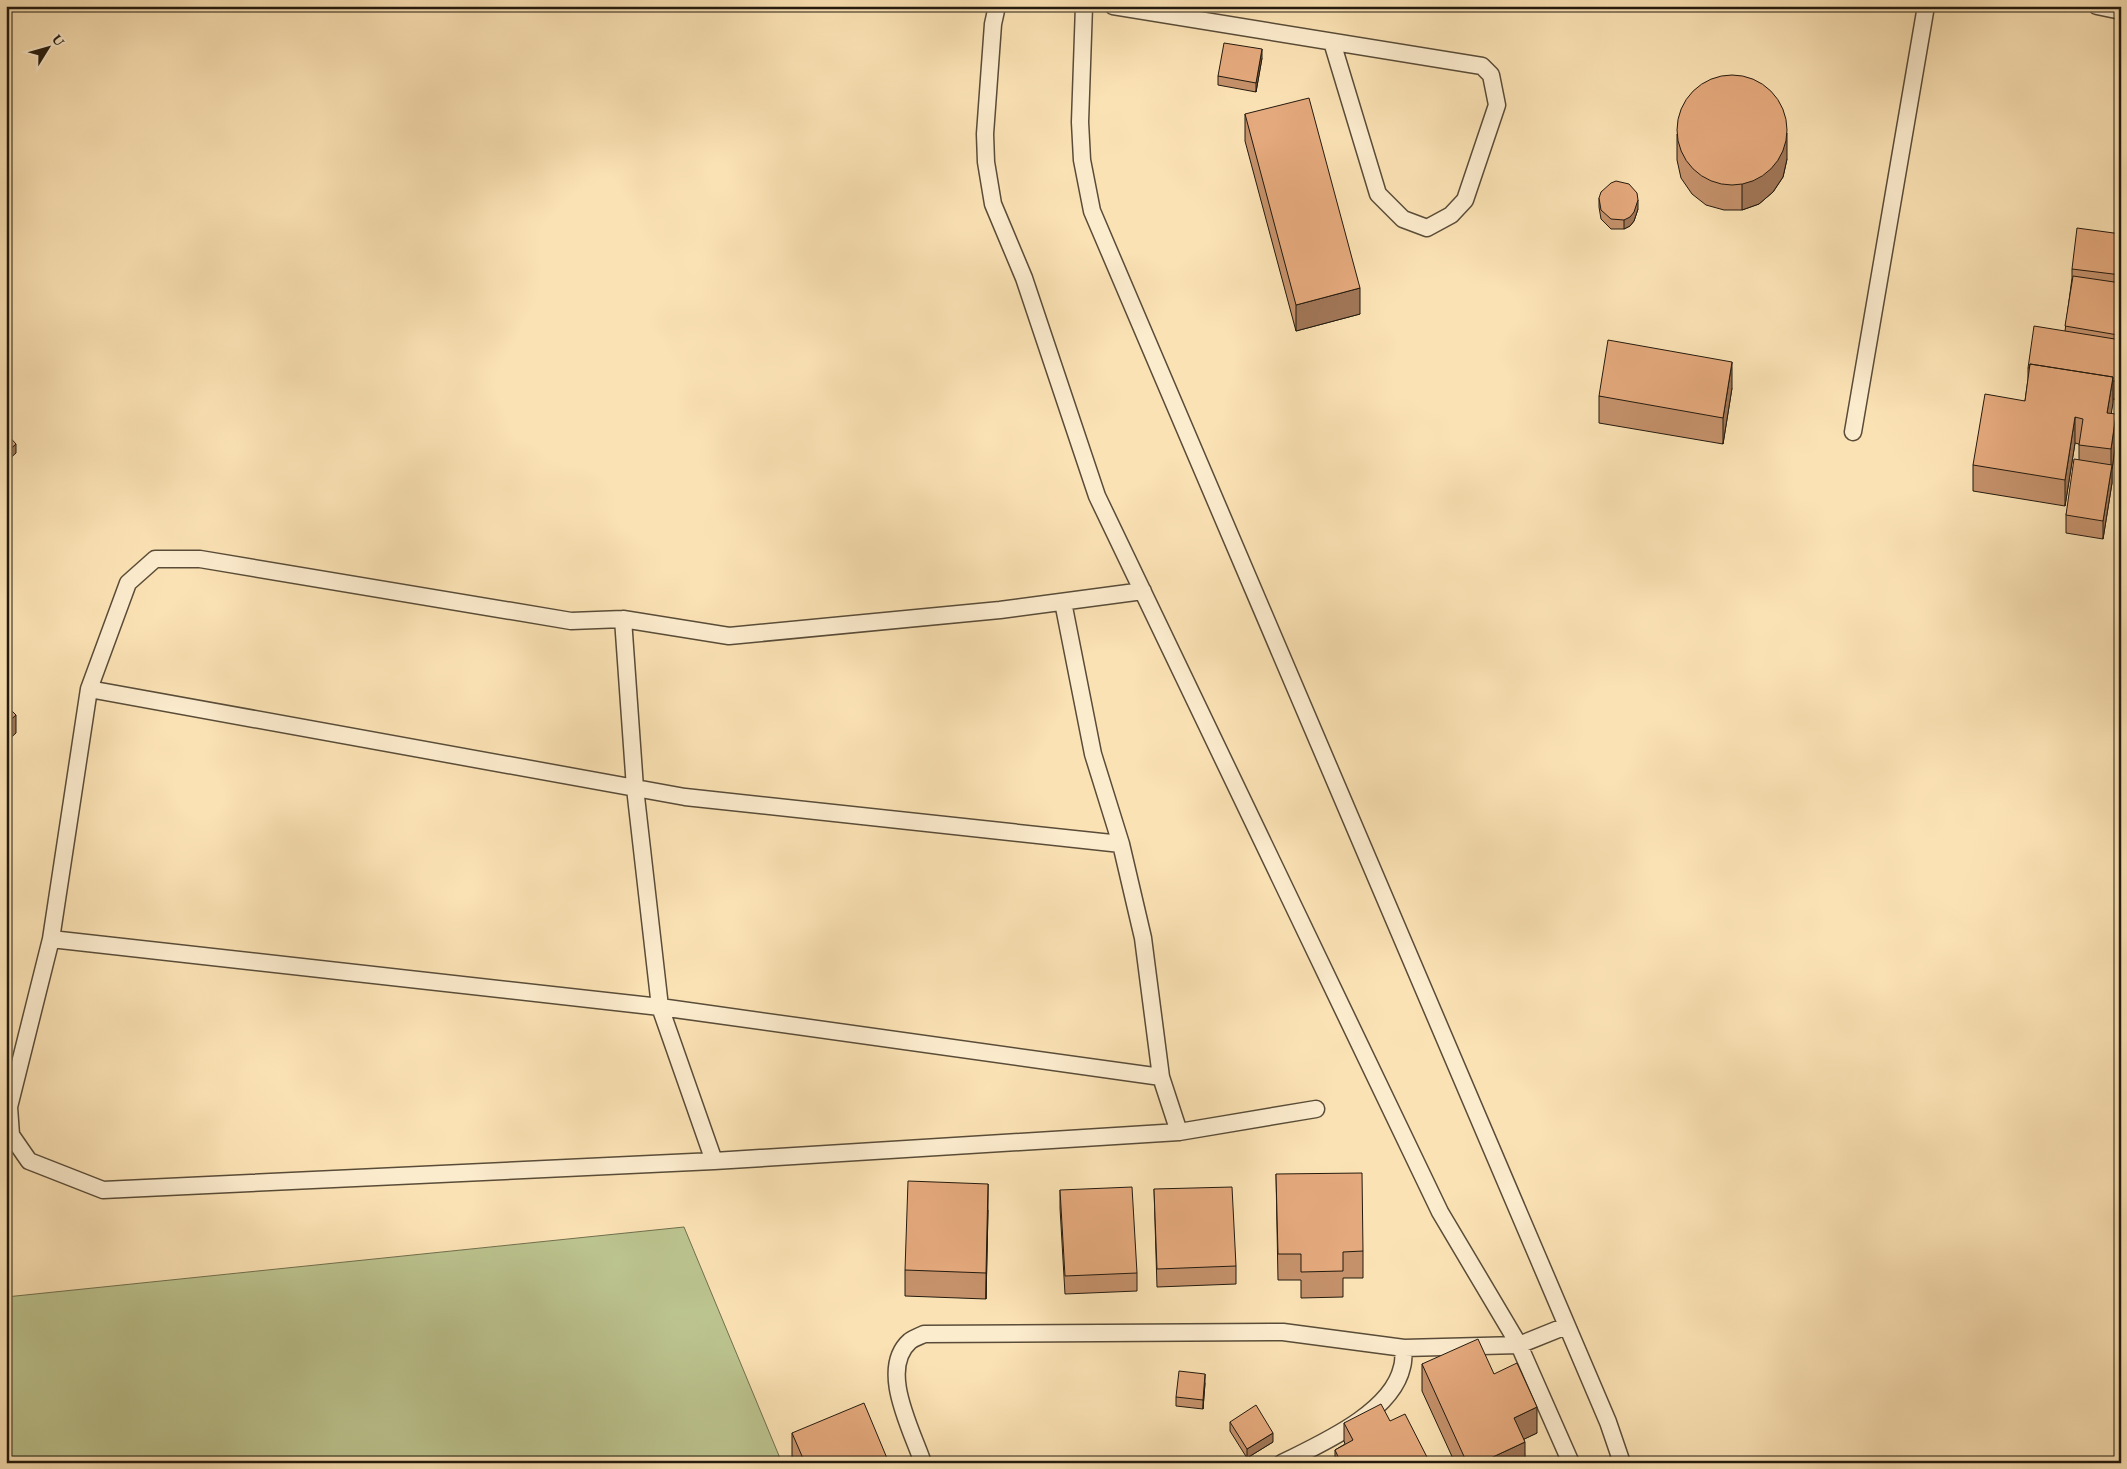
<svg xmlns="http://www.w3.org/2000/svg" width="2127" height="1469" viewBox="0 0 2127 1469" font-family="'EB Garamond',serif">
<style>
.green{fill:#bcc48f;stroke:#706f4e}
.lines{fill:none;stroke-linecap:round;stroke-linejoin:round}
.lane-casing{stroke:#594c38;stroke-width:19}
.lane{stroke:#fcecce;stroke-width:16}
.wall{fill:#c4916b;stroke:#231a0e}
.shaded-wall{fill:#a07657;stroke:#231a0e}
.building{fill:#e4a97c;stroke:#231a0e}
</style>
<rect width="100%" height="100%" fill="#fbe2b4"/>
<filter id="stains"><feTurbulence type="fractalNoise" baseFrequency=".004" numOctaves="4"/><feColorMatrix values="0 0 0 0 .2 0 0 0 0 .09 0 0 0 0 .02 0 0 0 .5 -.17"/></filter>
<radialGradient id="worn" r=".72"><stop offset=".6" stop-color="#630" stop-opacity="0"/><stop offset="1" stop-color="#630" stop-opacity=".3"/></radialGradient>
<path class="green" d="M684,1227L782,1463H6V1297Z"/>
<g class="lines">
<defs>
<path id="lane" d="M997,6L993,24L985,134L986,162L993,204L1024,278L1097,496L1440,1212L1519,1345L1571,1463
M1084,6L1080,122L1082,160L1092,211L1608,1422L1622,1463
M1113,6L1482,66L1491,75L1497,105L1465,200L1451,215L1427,228L1403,219L1378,194L1332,42
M2097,6L2121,11
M1853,432L1926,6
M1143,591L1000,610L729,636L623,619L571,621L200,559H155L128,583L89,689L51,939L9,1107L11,1135L29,1161L103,1190L714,1161L1179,1132L1316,1109
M1063,602L1093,754L1121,844L1143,938L1161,1077L1179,1132
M623,619L635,788L660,1007L714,1161
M89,689L685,797L1121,844
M51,939L660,1007L1161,1077
M923,1463C912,1430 878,1369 910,1341C914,1338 920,1336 924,1334L1283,1332L1404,1348L1519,1345L1566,1326
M1282,1463C1320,1444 1392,1413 1402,1367C1404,1361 1403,1354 1404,1348"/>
</defs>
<use href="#lane" class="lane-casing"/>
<use href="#lane" class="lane"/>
</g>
<path class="wall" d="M1262,58L1256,92L1218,85V76Z
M1245,114L1360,314L1296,331L1245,141Z
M1677,134L1787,159L1783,177L1773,192L1759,204L1742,210H1724L1706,205L1692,194L1681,178L1677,160Z
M1599,198L1638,209L1634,221L1630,226L1624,229H1611L1601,219L1599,207Z
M2121,234V334L2120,339L2121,340V400L2113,399L2111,413L2116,440L2112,470V483L2103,539L2066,533V515L2079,460V444L2075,443L2065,506L1973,491V465L2025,401L2028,379V368L2065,331L2072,278V269Z
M1732,388L1723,444L1599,423V396Z
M1276,1174L1363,1251V1278H1343V1297L1301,1298V1280H1278Z
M1154,1189L1236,1266V1284L1157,1287Z
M1060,1190L1137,1273V1291L1065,1294L1060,1208Z
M988,1210L986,1299L905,1296V1270Z
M1422,1364L1494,1374L1537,1433L1524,1439L1525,1463H1455L1422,1391Z
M1205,1383L1203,1409L1176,1406V1397Z
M1390,1421L1430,1463H1335V1450L1345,1444L1344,1441V1423Z
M1230,1422L1273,1442L1247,1458L1230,1431Z
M792,1433L889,1463H794L792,1459Z"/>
<path class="shaded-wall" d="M1262,49V58L1256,92V83Z
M1787,133V159L1783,177L1773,192L1759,204L1742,210V184Z
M1638,200V209L1634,221L1630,226L1624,229V220Z
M1360,288V314L1296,331V305Z
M2121,316V334L2118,353V335Z
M1732,362V388L1723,444V418Z
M2113,377V403L2107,439V413Z
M2116,414V440L2112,470V483L2103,539V521L2111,470V449Z
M2075,417V443L2065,506V480Z
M16,444V453L6,462V453Z
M16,715V733L6,742V724Z
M988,1184V1210L986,1299V1273Z
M1205,1374V1383L1203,1409V1400Z
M1537,1407V1433L1514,1444V1418Z
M1273,1433V1442L1247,1458V1449Z
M1525,1442V1463H1480Z"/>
<path class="building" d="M1224,43L1262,49L1256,83L1218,76Z
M1677 130a55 55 0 1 1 110 0a55 55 0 1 1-110 0Z
M1309,98L1360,288L1296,305L1245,114Z
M1616,181L1629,184L1637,193L1638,200L1634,212L1630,217L1624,220L1611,219L1601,210L1599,198L1601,192L1611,183Z
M2077,228L2121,234V275L2072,269Z
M2073,276L2121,283V316L2118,335L2065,326Z
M2034,326L2121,340V382L2113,381V377L2030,364L2029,368H2028Z
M1608,340L1732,362L1723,418L1599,396Z
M2030,364L2113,377L2107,413L2116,414L2111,449L2079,445L2083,419L2075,417L2065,480L1973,465L1985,394L2025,401Z
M6,433L16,444L6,453Z
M2074,459L2112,465L2103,521L2066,515Z
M6,705L16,715L6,724Z
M1362,1173L1363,1251L1343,1252V1271L1301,1272V1254H1278L1276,1174Z
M908,1181L988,1184L986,1273L905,1270Z
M1132,1187L1137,1273L1065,1276L1060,1190Z
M1232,1187L1236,1266L1157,1269L1154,1189Z
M1478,1339L1494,1374L1517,1363L1537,1407L1514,1418L1525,1442L1480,1463H1467L1422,1364Z
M1179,1371L1205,1374L1203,1400L1176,1397Z
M864,1403L889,1463H805L792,1433Z
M1381,1404L1390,1421L1405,1414L1430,1463H1341L1335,1450L1353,1440L1344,1423Z
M1256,1405L1273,1433L1247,1449L1230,1422Z"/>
<rect width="2127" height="1469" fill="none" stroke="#fbe2b4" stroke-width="25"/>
<rect x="8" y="8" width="2112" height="1454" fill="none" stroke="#231a0e" stroke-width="2.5"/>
<rect x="12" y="12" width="2102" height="1444" fill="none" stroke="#231a0e"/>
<g transform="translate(48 48) rotate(53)" stroke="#fcecce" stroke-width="4" paint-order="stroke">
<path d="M0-4L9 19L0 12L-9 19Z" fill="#231a0e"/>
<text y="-8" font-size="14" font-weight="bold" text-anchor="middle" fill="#231a0e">U</text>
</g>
<rect width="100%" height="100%" filter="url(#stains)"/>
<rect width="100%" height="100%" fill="url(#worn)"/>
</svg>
